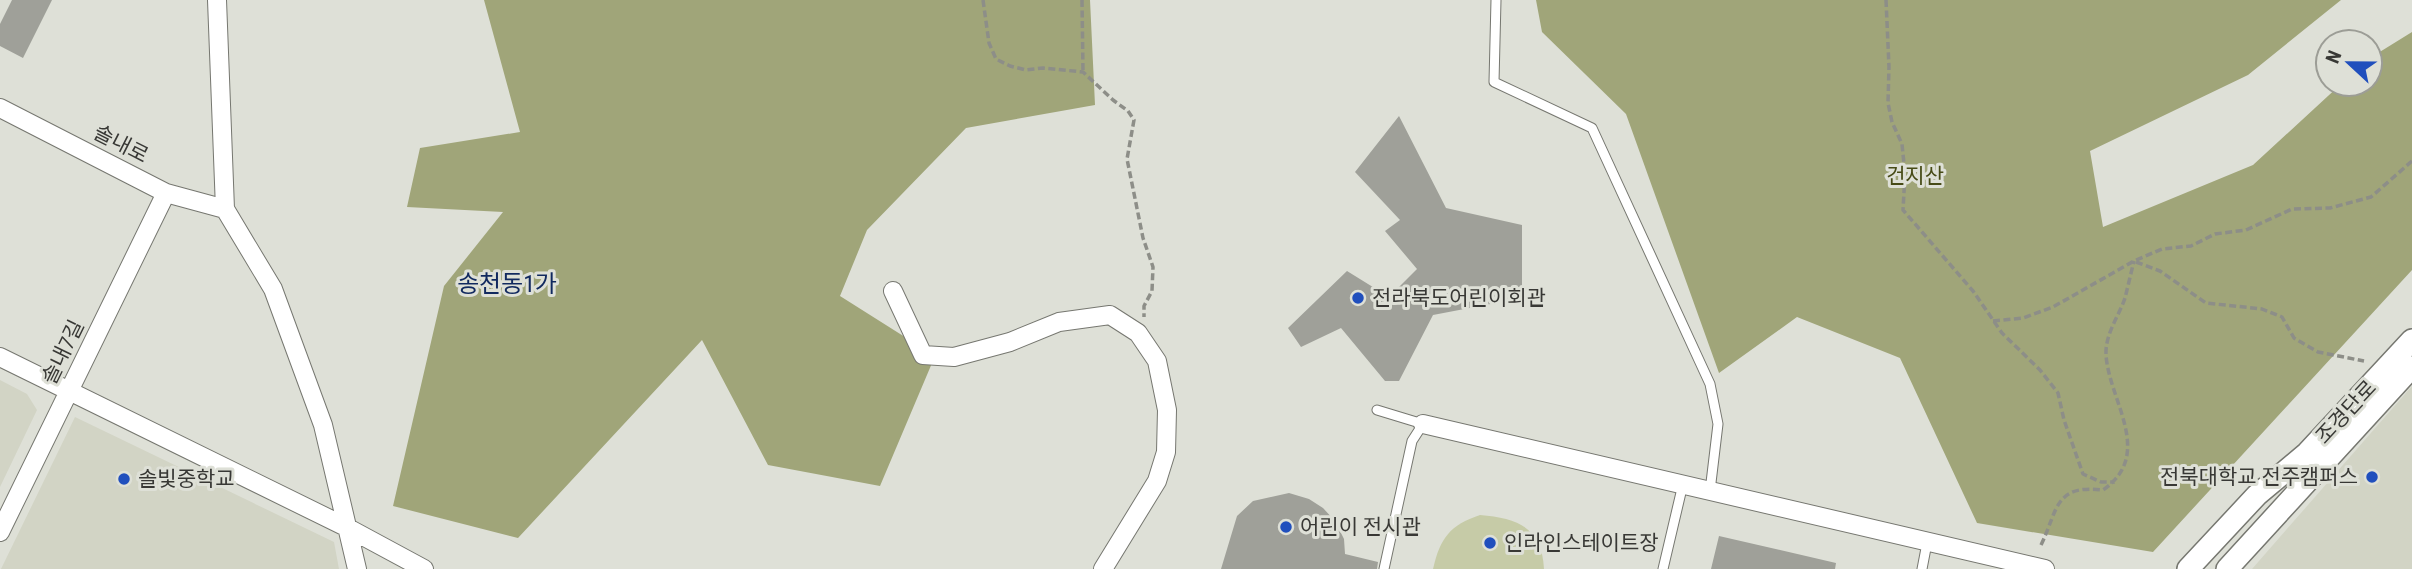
<svg xmlns="http://www.w3.org/2000/svg" width="2412" height="569" viewBox="0 0 2412 569" font-family="'Roboto Condensed','Noto Sans KR',sans-serif">
<style>
.built{fill:#d2d4c5}
.green{fill:#c6cba7}
.forest{fill:#a0a579}
.building{fill:#9fa099}
.lines{fill:none;stroke-linecap:round;stroke-linejoin:round}
.service-casing{stroke:#767770;stroke-width:11}
.minor-casing{stroke:#767770;stroke-width:20}
.tertiary-casing{stroke:#767770;stroke-width:24}
.path{stroke:#8d8e88;stroke-width:3.5;stroke-dasharray:7 3.5;stroke-linecap:butt}
.service{stroke:#fff;stroke-width:9}
.minor{stroke:#fff;stroke-width:18}
.tertiary{stroke:#fff;stroke-width:21}
.poi-dot{fill:#204fbd;stroke:#dee0d7;stroke-width:2.5}
.labels{text-anchor:middle;stroke-width:6;stroke-linejoin:round;paint-order:stroke}
.street-label{font-size:21px;fill:#383835;stroke:#dee0d7}
.park-label{font-size:21px;fill:#474b17;stroke:#dee0d7}
.poi-label{font-size:21px;fill:#383835;stroke:#dee0d7;text-anchor:start}
.quarter-label{font-size:24px;fill:#11295f;stroke:#dee0d7}
</style>
<rect width="100%" height="100%" fill="#dee0d7"/>
<path class="built" d="M0,380L27,394L37,410L0,487Z
M2412,386V569H2252Z
M75,417L334,542L339,569H1Z"/>
<path class="green" d="M1480,515C1518,518 1542,528 1544,569H1433C1440,538 1450,525 1480,515Z"/>
<path class="forest" d="M484,0H1090L1095,105L966,128L867,230L840,296L935,356L880,486L768,465L702,340L518,538L393,506L444,286L503,212L407,207L420,148L520,132Z
M1536,0H2341L2248,75L2090,151L2103,227L2253,165L2341,84H2370V58L2412,32V270L2153,552L1977,523L1900,358L1797,317L1719,373L1626,114L1542,32Z"/>
<path class="building" d="M12,0H52L23,58L0,46V24Z
M1399,116L1446,208L1522,225V298L1433,315L1399,381H1385L1341,328L1301,347L1288,328L1347,271L1389,297L1417,269L1385,231L1400,220L1355,172Z
M1289,493L1309,499L1323,508L1335,521L1344,539L1345,554L1378,562L1377,569H1221L1237,516L1253,501Z
M1719,536L1836,563L1835,569H1711Z"/>
<g class="lines">
<defs>
<path id="service" d="M1496,0L1494,82L1592,128L1710,384L1718,424L1710,491
M1377,410L1423,424L1412,441L1384,569
M1663,569L1683,484
M1922,569L1927,543"/>
<path id="minor" d="M217,0L225,209L273,289L323,425L357,569
M0,108L166,193L225,209
M893,291L923,355L954,357L1010,342L1059,322L1110,315L1138,333L1157,361L1167,410L1166,452L1157,481L1103,569
M0,357L348,528L424,569
M1423,424L2045,569
M0,532L166,193"/>
<path id="tertiary" d="M2188,569L2257,495L2307,453L2412,340
M2227,569L2412,367"/>
</defs>
<use href="#service" class="service-casing"/>
<use href="#minor" class="minor-casing"/>
<use href="#tertiary" class="tertiary-casing"/>
<path class="path" d="M983,0L989,43L996,59L1010,66L1026,70L1043,68L1083,72L1113,100L1128,111L1134,120L1127,159L1143,238L1153,267L1152,291L1144,306V317
M1082,0L1083,72
M1886,0L1889,67L1888,103L1892,122L1902,144L1905,174L1903,210L1973,291L2002,333L2040,370L2058,393L2064,420L2083,474L2101,482H2115
M2136,262L2160,271L2206,303L2262,309L2282,317L2294,338L2318,352L2364,361
M1993,321L2023,318L2053,307L2134,261L2162,249L2191,246L2215,234L2246,230L2292,209L2330,208L2371,197L2412,161
M2041,545C2058,510 2054,484 2103,490C2155,454 2109,401 2106,355C2105,334 2119,316 2125,298C2128,286 2131,273 2134,261"/>
<use href="#service" class="service"/>
<use href="#minor" class="minor"/>
<use href="#tertiary" class="tertiary"/>
</g>
<g class="poi-dot">
<circle cx="1358" cy="298" r="7"/>
<circle cx="2372" cy="477" r="7"/>
<circle cx="124" cy="479" r="7"/>
<circle cx="1286" cy="527" r="7"/>
<circle cx="1490" cy="543" r="7"/>
</g>
<g class="labels">
<g class="street-label">
<text transform="translate(121 144) rotate(27)" y="7">솔내로</text>
<text transform="translate(63 352) rotate(-64)" y="7">솔내7길</text>
<text transform="translate(2346 412) rotate(-47)" y="7">조경단로</text>
</g>
<g class="park-label">
<text x="1915" y="183">건지산</text>
</g>
<g class="poi-label">
<text x="1372" y="305">전라북도어린이회관</text>
<text x="2358" y="484" text-anchor="end">전북대학교 전주캠퍼스</text>
<text x="138" y="486">솔빛중학교</text>
<text x="1300" y="534">어린이 전시관</text>
<text x="1504" y="550">인라인스테이트장</text>
</g>
<g class="quarter-label">
<text x="507" y="292">송천동1가</text>
</g>
</g>
<g transform="translate(2349 63) rotate(292)"><circle r="33" fill="#dee0d7" stroke="#9c9d96" stroke-width="2"/>
<path d="M0-5L12 26L0 18L-12 26Z" fill="#204fbd"/>
<text y="-10" font-size="19" font-weight="bold" text-anchor="middle" fill="#383835">N</text>
</g>
</svg>
